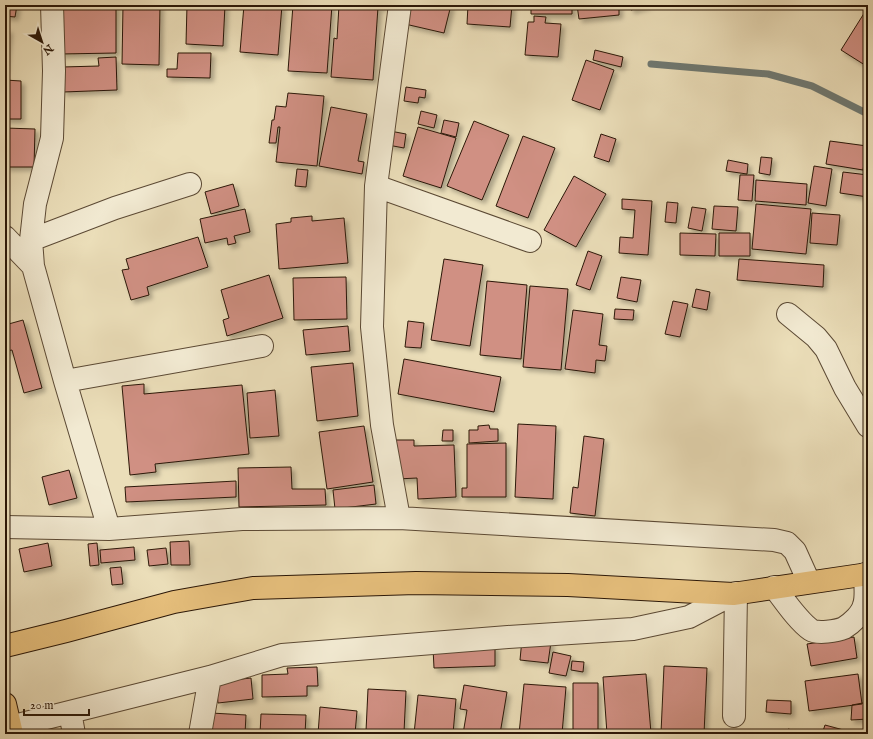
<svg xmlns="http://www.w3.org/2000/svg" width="873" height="739" viewBox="0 0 873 739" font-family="'IM FELL English',serif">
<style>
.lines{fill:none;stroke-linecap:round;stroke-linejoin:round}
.stream{stroke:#6f7972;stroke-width:7}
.building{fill:#d09083;stroke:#2b1707;filter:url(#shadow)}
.minor-casing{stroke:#5b4934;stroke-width:24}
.major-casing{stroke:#2b1707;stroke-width:24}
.highway-casing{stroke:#2b1707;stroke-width:24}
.minor{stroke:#f2ead2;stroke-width:22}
.major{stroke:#e6bf7c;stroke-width:22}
.highway{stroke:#e6bf7c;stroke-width:22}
</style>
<defs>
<filter id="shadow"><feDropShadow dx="3.5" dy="3.5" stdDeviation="2" flood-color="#0004"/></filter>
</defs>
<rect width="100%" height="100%" fill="#ebdeb9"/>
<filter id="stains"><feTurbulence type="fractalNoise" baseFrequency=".005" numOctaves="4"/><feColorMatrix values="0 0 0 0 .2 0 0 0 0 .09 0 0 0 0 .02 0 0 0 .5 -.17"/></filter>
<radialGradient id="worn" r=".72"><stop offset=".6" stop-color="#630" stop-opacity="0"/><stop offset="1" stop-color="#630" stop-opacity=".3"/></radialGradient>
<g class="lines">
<path class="stream" d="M651,64L768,74L812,86L868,114"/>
</g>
<path class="building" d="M5,5H17L15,17L5,16Z
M60,5H116V53L60,54Z
M123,5H160L159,65L122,64Z
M187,5H225L223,46L186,44Z
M244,5H282L278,55L240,52Z
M293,5H332L327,73L288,71Z
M339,5H384V7H378L373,80L331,77L334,38L337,39Z
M410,5H451L444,33L405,24Z
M468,5H512L510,27L467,24Z
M531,5H572V14H531Z
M577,5H619V15L579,19Z
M630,5H649L631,10Z
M868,7V67L841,50Z
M534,16L546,17L545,23L561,24L558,57L525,55L528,22H534Z
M5,29L9,30L5,69Z
M595,50L623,57L621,67L593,60Z
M178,53H211L210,78L167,77V69H177Z
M116,57L117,90L63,92L62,67L99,66L98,58Z
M586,60L614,70L600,110L572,100Z
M5,80L21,81V119H5Z
M406,87L426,90L425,98L419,97L418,103L404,101Z
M288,93L324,96L317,166L276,162L280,127H278L276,143H269L272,120H274L276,106L286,107Z
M331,107L367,114L358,161L364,162L362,174L319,166Z
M421,111L437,115L434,128L418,124Z
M444,120L459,123L456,137L441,133Z
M474,121L509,135L482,200L447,186Z
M418,127L456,138L441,188L403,176Z
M5,128L35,129L34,167H5Z
M390,131L406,134L404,148L388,145Z
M601,134L616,139L609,162L594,157Z
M523,136L555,148L528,218L496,206Z
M830,141L867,146L863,170L826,164Z
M761,157L772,158L770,175L759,173Z
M728,160L748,164L747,174L726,171Z
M814,166L832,169L826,206L808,203Z
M297,169L308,170L306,187L295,186Z
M843,172L868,175V197L840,193Z
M740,175H754L752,201L738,200Z
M574,176L606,194L576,247L544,230Z
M756,180L807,184L806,205L755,201Z
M233,184L239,206L211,214L205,192Z
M622,199L652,201L648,255L619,253L620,237L633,238L635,210L622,209Z
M667,202L678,203L676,223L665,222Z
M756,204L811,209L806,254L752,249Z
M714,206L738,207L736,231L712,229Z
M692,207L706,209L702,231L688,228Z
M245,209L250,232L234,236L236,243L228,245L227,238L205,243L200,219Z
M812,213L840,215L837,245L810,243Z
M312,216V221L344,218L348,263L279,269L276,224L291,222V218Z
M680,233L716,234L715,256L680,255Z
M719,233H750V256H719Z
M198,237L208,267L147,287L149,295L131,300L122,270L129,269L126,259Z
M588,251L602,256L590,290L576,285Z
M444,259L483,265L470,346L431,340Z
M739,259L824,265L823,287L737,280Z
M269,275L283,318L227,336L223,320L229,318L221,290Z
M346,277L347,319L294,320L293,278Z
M621,277L641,280L637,302L617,298Z
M487,281L527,285L521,359L480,355Z
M530,286L568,289L561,370L523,367Z
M696,289L710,292L707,310L692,307Z
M673,301L688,304L680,337L665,334Z
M615,309L634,310L633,320L614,319Z
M573,310L603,314L599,345L607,346L605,361L596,360L595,373L565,369Z
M23,320L42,388L24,393L12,350L7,351L5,344V325Z
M408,321L424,323L421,348L405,347Z
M348,326L350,351L306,355L303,330Z
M404,359L501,377L494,412L398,394Z
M353,363L358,416L317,421L311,367Z
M144,384V394L242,385L249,454L155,464L156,472L130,475L122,386Z
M275,390L279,436L250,438L247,393Z
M518,424L556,426L553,499L515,497Z
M489,425L490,429H498V441L469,443V430H478V426Z
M364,426L373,482L327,489L319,432Z
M443,430H453V441H442Z
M584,436L604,439L595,516L570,513L573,487L578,488Z
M395,440H414V446L454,445L456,497L418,499L417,478L397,479Z
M506,443V497H462V488H467V444Z
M291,467L292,489H325L326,505L239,507L238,468Z
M69,470L77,498L49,505L42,477Z
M236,481V497L126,502L125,487Z
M374,485L376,504L335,509L333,490Z
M189,541L190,565H171L170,542Z
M48,543L52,566L24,572L19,549Z
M97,543L99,565L90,566L88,544Z
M134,547L135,560L101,563L100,550Z
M166,548L168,564L149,566L147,550Z
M121,567L123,584L112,585L110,568Z
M854,637L857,658L811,666L807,644Z
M522,639L551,642L548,663L520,660Z
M495,646V666L434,668L433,648Z
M553,652L571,656L566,676L549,673Z
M572,661L584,662L583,672L571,670Z
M664,666L707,668L704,734L661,733Z
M317,667L318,686H307V696L262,697V675L288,674L287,668Z
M646,674L651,733L607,734L603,677Z
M858,674L862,704L809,711L805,681Z
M251,678L253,699L218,703L216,682Z
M573,683H598V734H573Z
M524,684L566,687L562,734H519Z
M464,685L507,692L500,734H463L467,710L460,709Z
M368,689L406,691L404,732L366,731Z
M418,695L456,699L453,734H414Z
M767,700L791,701V714L766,712Z
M868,702V719L851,720L852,705Z
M320,707L357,711L355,734H318Z
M211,713L246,715L245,734H210Z
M261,714L306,715L305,734H260Z
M825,725L851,732L850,734H822Z
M788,729L810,734H787Z"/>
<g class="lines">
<defs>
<path id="minor" d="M52,5L54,71L52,138L35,204L31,240L33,266L65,381L109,529
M376,186L530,241
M5,237L33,266
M31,240L115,208L190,184
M788,314L816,337L826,349L845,388L868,426
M65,381L262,346
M399,518L382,425L372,327L376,186L400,5
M5,527L109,529L242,519L399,518L774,540L787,543L795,551L809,582
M774,587C784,600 798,621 811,630C817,634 837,631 844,628C852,623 862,614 864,605C867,597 865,582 865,574
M70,712L74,734
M734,716L736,593
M10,727L210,677L282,655L508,637L633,629L689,617L733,594
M200,734L210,677"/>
<path id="major" d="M5,646L66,631L174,602L253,588L416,583L568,585L733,594L868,574"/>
<path id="highway" d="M5,704L12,734"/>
</defs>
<use href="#minor" class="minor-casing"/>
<use href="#major" class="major-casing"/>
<use href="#highway" class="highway-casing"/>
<use href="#minor" class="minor"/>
<use href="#major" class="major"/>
<use href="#highway" class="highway"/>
</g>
<rect width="873" height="739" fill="none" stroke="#ebdeb9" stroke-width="20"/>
<rect x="6" y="6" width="861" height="727" fill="none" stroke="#2b1707" stroke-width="2"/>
<rect x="10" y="10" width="853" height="719" fill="none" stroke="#2b1707"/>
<g transform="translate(42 42) rotate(141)" stroke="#f2ead2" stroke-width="3" paint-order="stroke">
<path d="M0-3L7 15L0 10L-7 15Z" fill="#2b1707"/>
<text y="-6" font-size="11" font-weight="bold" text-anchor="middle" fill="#2b1707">N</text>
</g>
<path d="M24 709v6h65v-6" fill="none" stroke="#2b1707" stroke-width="2"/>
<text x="30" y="709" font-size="12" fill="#2b1707" stroke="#f2ead2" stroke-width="3" paint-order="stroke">20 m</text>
<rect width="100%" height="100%" filter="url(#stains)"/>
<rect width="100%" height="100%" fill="url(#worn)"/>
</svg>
